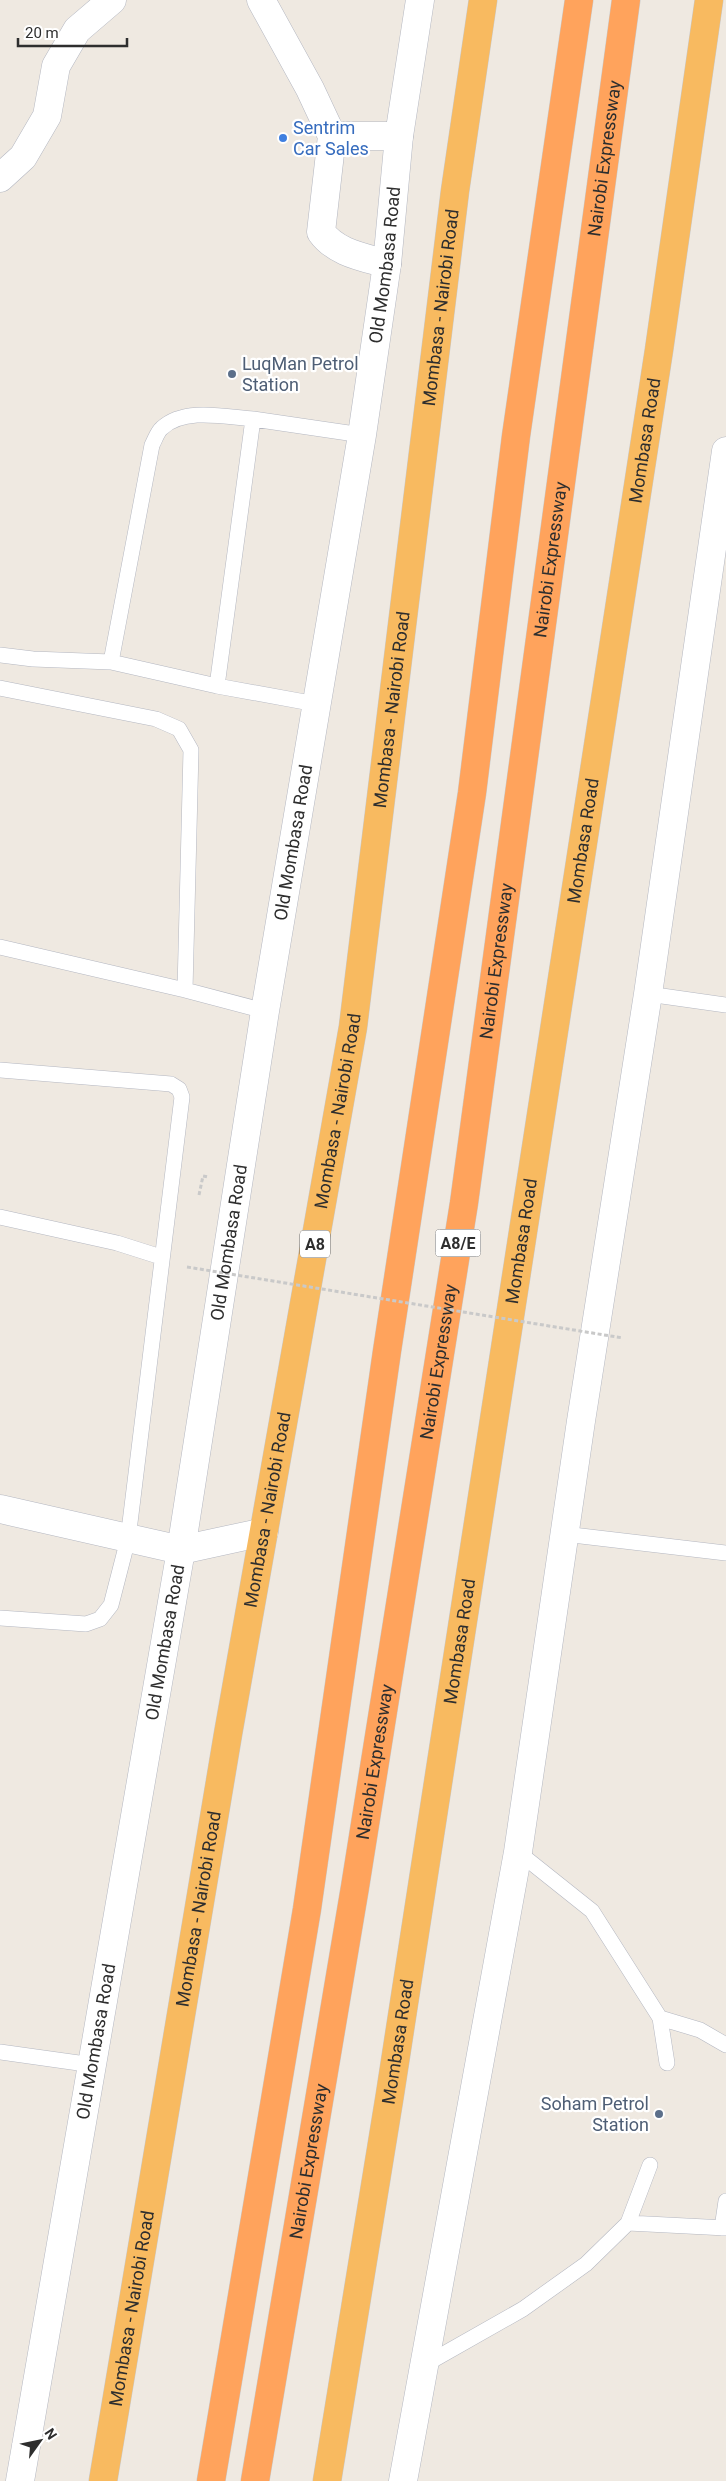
<svg xmlns="http://www.w3.org/2000/svg" width="726" height="2481" viewBox="0 0 726 2481" font-family="Roboto,sans-serif">
<style>
.lines{fill:none;stroke-linecap:round;stroke-linejoin:round}
.service-casing{stroke:#b4b7c1;stroke-width:16}
.minor-casing{stroke:#b4b7c1;stroke-width:29}
.tertiary-casing{stroke:#b4b7c1;stroke-width:29}
.trunk-casing{stroke:#c9c9c9;stroke-width:29}
.motorway-casing{stroke:#c9c9c9;stroke-width:29}
.path{stroke:#c9c9c9;stroke-width:3;stroke-dasharray:4 2.5;stroke-linecap:butt}
.service{stroke:#fff;stroke-width:15}
.minor{stroke:#fff;stroke-width:28}
.tertiary{stroke:#fff;stroke-width:28}
.trunk{stroke:#f8ba60;stroke-width:28}
.motorway{stroke:#ffa35c;stroke-width:28}
.path-bridge{stroke:#c9c9c9;stroke-width:3;stroke-dasharray:4 2.5;stroke-linecap:butt}
.shop-dot{fill:#3f7fe0;stroke:#fff;stroke-width:2}
.service-dot{fill:#5c6f8a;stroke:#fff;stroke-width:2}
.labels{text-anchor:middle;stroke-width:4.5;stroke-linejoin:round;paint-order:stroke}
.shield{fill:#fff;stroke:#6d6d6d;stroke-width:1}
.shield-label{font-size:16px;font-weight:bold;fill:#2e2e2e}
.shop-label{font-size:18px;fill:#366cbe;stroke:#fff;text-anchor:start}
.street-label{font-size:18px;fill:#2e2e2e;stroke:#fff}
.service-label{font-size:18px;fill:#4e5e75;stroke:#fff;text-anchor:start}
</style>
<rect width="100%" height="100%" fill="#efe9e1"/>
<g class="lines">
<defs>
<path id="service" d="M0,655L33,659L111,662L217,686
M111,662L152,445C155,440 157,432 162,428C184,407 226,417 253,419
M0,688L156,719L179,729L191,750L185,990
M316,704L217,686L253,419L362,435
M0,947L185,990L265,1011
M648,994L726,1005
M0,1070L171,1084L179,1089L182,1097L128,1539L111,1605L100,1619L86,1624L0,1618
M0,1217L117,1243L161,1257
M564,1534L726,1553
M518,1852L592,1911L660,2018L667,2063
M660,2018L700,2030L726,2045
M0,2052L93,2065
M628,2223L726,2228
M722,2228L726,2201
M426,2364L523,2309L586,2264L628,2223L650,2165"/>
<path id="minor" d="M261,0L310,89L332,136L321,232C336,253 363,257 387,264
M332,136H399
M0,178L23,157L47,116L56,66L77,30L112,0
M0,1509L181,1550L264,1532"/>
<g id="tertiary">
<path id="s1" d="M20,2481L181,1550L265,1011L362,435L387,264L399,136L420,0"/>
<path d="M403,2481L518,1852L581,1421L648,994L726,451"/>
</g>
<g id="trunk">
<path id="s2" d="M103,2481L228,1734L353,1027L455,191L483,0"/>
<path id="s3" d="M327,2481L390,2094L659,350L709,0"/>
</g>
<g id="motorway">
<path d="M211,2481L307,1909L387,1351L472,793L516,436L579,0"/>
<path id="s4" d="M255,2481L355,1887L464,1203L626,0"/>
</g>
</defs>
<use href="#service" class="service-casing"/>
<use href="#minor" class="minor-casing"/>
<use href="#tertiary" class="tertiary-casing"/>
<use href="#trunk" class="trunk-casing"/>
<use href="#motorway" class="motorway-casing"/>
<path class="path" d="M199,1195L203,1176L208,1177"/>
<use href="#service" class="service"/>
<use href="#minor" class="minor"/>
<use href="#tertiary" class="tertiary"/>
<use href="#trunk" class="trunk"/>
<use href="#motorway" class="motorway"/>
<path class="path-bridge" d="M187,1267L623,1338"/>
</g>
<circle class="shop-dot" cx="283" cy="138" r="5"/>
<g class="service-dot">
<circle cx="232" cy="374" r="5"/>
<circle cx="659" cy="2114" r="5"/>
</g>
<g class="labels">
<g class="shield">
<rect x="435.5" y="1229.5" width="45" height="27" rx="4"/>
<rect x="300" y="1230.5" width="30" height="27" rx="4"/>
</g>
<g class="shield-label">
<text x="458" y="1249">A8/E</text>
<text x="315" y="1250">A8</text>
</g>
<g class="shop-label">
<text x="293" y="134">Sentrim<tspan x="293" dy="21">Car Sales</tspan></text>
</g>
<g class="street-label">
<text dy="6" stroke="none"><textPath href="#s4" startOffset="2349">Nairobi Expressway</textPath></text>
<text dy="6" stroke="none"><textPath href="#s1" startOffset="2246">Old Mombasa Road</textPath></text>
<text dy="6" stroke="none"><textPath href="#s2" startOffset="2200">Mombasa - Nairobi Road</textPath></text>
<text dy="6" stroke="none"><textPath href="#s3" startOffset="2065">Mombasa Road</textPath></text>
<text dy="6" stroke="none"><textPath href="#s4" startOffset="1944">Nairobi Expressway</textPath></text>
<text dy="6" stroke="none"><textPath href="#s2" startOffset="1795">Mombasa - Nairobi Road</textPath></text>
<text dy="6" stroke="none"><textPath href="#s3" startOffset="1660">Mombasa Road</textPath></text>
<text dy="6" stroke="none"><textPath href="#s1" startOffset="1661">Old Mombasa Road</textPath></text>
<text dy="6" stroke="none"><textPath href="#s4" startOffset="1539">Nairobi Expressway</textPath></text>
<text dy="6" stroke="none"><textPath href="#s2" startOffset="1390">Mombasa - Nairobi Road</textPath></text>
<text dy="6" stroke="none"><textPath href="#s3" startOffset="1255">Mombasa Road</textPath></text>
<text dy="6" stroke="none"><textPath href="#s1" startOffset="1256">Old Mombasa Road</textPath></text>
<text dy="6" stroke="none"><textPath href="#s4" startOffset="1134">Nairobi Expressway</textPath></text>
<text dy="6" stroke="none"><textPath href="#s2" startOffset="985">Mombasa - Nairobi Road</textPath></text>
<text dy="6" stroke="none"><textPath href="#s3" startOffset="850">Mombasa Road</textPath></text>
<text dy="6" stroke="none"><textPath href="#s1" startOffset="851">Old Mombasa Road</textPath></text>
<text dy="6" stroke="none"><textPath href="#s4" startOffset="729">Nairobi Expressway</textPath></text>
<text dy="6" stroke="none"><textPath href="#s2" startOffset="580">Mombasa - Nairobi Road</textPath></text>
<text dy="6" stroke="none"><textPath href="#s1" startOffset="446">Old Mombasa Road</textPath></text>
<text dy="6" stroke="none"><textPath href="#s3" startOffset="445">Mombasa Road</textPath></text>
<text dy="6" stroke="none"><textPath href="#s4" startOffset="324">Nairobi Expressway</textPath></text>
<text dy="6" stroke="none"><textPath href="#s2" startOffset="175">Mombasa - Nairobi Road</textPath></text>
</g>
<g class="service-label">
<text x="242" y="370">LuqMan Petrol<tspan x="242" dy="21">Station</tspan></text>
<text x="649" y="2110" text-anchor="end">Soham Petrol<tspan x="649" dy="21">Station</tspan></text>
</g>
</g>
<g transform="translate(40 2441) rotate(57)" stroke="#ffffff" stroke-width="4" paint-order="stroke">
<path d="M0-4L9 19L0 12L-9 19Z" fill="#2e2e2e"/>
<text y="-8" font-size="14" font-weight="bold" text-anchor="middle" fill="#2e2e2e">N</text>
</g>
<path d="M18 38v8h109v-8" fill="none" stroke="#2e2e2e" stroke-width="2.5"/>
<text x="25" y="38" font-size="15" fill="#2e2e2e" stroke="#ffffff" stroke-width="4" paint-order="stroke">20 m</text>
</svg>
